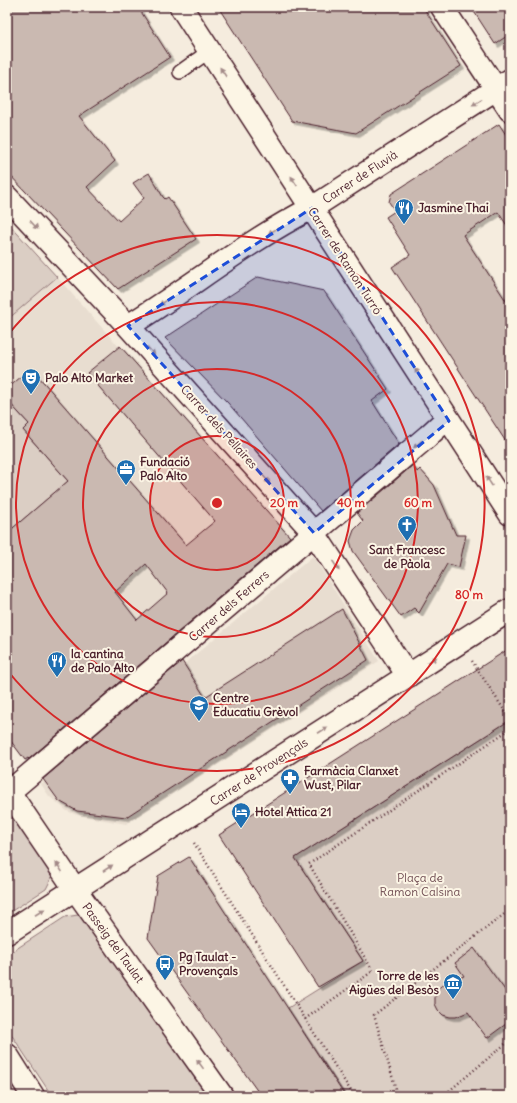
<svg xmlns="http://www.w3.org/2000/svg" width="517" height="1103" viewBox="0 0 517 1103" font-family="Delius,sans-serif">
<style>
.built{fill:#e8ddd0}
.green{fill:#dbcec4;stroke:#927678}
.building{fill:#cab9b1;stroke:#4a1f2b;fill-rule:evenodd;filter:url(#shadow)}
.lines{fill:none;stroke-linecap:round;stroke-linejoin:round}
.lane-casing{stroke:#4a1f2b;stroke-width:16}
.street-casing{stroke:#4a1f2b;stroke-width:25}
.secondary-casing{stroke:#4a1f2b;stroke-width:25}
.path{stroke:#4a1f2b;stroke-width:2.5;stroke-dasharray:1 3;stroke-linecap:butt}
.lane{stroke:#fcf5e5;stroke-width:13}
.street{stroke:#fcf5e5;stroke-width:22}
.secondary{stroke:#fcf5e5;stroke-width:22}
.oneway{fill:#a38a88}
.marked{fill:#1d4ed8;fill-opacity:0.2;stroke:#1d4ed8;stroke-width:3;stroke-dasharray:8 5;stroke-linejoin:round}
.ring{fill:none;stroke:#d62828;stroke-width:2}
.labels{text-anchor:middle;stroke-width:4;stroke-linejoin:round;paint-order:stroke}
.street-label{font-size:12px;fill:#4a1f2b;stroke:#fcf5e5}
.poi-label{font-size:12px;font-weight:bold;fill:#4a1f2b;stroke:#fcf5e5;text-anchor:start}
.park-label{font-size:12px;fill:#6e4b51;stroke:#fcf5e5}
.centre{fill:#d62828;stroke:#fcf5e5;stroke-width:2}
.ring-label{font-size:12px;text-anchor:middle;font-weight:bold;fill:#d62828;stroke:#fcf5e5;stroke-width:4;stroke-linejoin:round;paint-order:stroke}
</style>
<defs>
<filter id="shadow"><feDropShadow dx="3.5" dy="3.5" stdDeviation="0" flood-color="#0004"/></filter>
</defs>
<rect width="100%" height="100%" fill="#f5ecde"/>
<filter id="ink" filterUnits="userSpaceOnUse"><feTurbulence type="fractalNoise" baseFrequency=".025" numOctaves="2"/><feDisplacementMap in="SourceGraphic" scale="8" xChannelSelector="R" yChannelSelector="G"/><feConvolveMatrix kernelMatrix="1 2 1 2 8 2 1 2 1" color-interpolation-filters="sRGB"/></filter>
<g filter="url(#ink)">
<path class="built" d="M57,277L152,384L153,383L199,434H198L291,538L58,734L7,661V320Z
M313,556L379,661L126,824L77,815L67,811L49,796L41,784Z"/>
<path class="green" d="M7,222L57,277L7,320Z
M7,400L29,424L23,430L68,481L7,533Z
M510,720V1090L501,1096H346L288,1008L363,961L295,858Z
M7,806L46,862L52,877L46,889L7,914Z
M78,915L88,920L212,1096H52L7,1028V955L65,917Z"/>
<path class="building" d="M7,7H138L170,57L79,116L115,161L87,187L119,221L144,198L133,183L149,173L163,197L165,199L168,197L196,239L118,289L7,172Z
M218,7H423L461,66L356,133L292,121Z
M471,7H510V34L495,44Z
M499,124L510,141V230L498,212L463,235L510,307V448L392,267L410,255L386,217L395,211L389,202L391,194Z
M258,277L324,291L388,389L372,401L399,444L321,511L228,403L165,338Z
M120,346L290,537L29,759L28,758L25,760L7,736V533L68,481L23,430L29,424L7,400V389L31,368L186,545L215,521L87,373ZM146,564L168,593L137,620L115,592Z
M413,465L417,472L420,469L434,485L456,535H466L459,567L447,564L419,613L414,608L401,617L353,551L350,541L354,530L363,521L357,513Z
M342,609L368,660L126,817L77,811L59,801L43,779L182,661L205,697Z
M510,648V720L295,858L363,961L318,987L219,835Z
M189,857L345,1096H261L148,938L158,876Z
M474,948L510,997V1021L487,1038L468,1012L456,1017H450L443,1015L438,1010L435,1004V997L437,990L442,985L464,976L455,963Z"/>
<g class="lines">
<defs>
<path id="lane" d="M180,72L201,57L210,52"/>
<path id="street" d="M181,7L510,514
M442,7L510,110
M7,197L128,326L314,533L408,676
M128,326C190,288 247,241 312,208L510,80
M9,792L428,436L440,425L449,421
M7,933L510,610"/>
<path id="secondary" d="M7,789L75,889L222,1096
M7,1055L33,1096"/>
</defs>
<use href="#lane" class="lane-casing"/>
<use href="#street" class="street-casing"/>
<use href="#secondary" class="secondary-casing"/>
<path class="path" d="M472,661L510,719
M510,833L507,912L510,945
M194,843L354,1096
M305,1019L373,971L309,864L510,729
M398,1096L374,1015L507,912
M443,1096L510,1040"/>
<use href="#lane" class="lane"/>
<use href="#street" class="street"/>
<use href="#secondary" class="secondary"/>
</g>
<defs><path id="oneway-solid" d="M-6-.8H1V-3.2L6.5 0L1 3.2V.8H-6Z"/></defs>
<g class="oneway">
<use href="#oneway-solid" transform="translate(223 72) rotate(-123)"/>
<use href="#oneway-solid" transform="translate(477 102) rotate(147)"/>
<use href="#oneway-solid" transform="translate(294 181) rotate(-123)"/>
<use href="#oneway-solid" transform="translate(34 225) rotate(47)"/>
<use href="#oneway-solid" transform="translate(273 231) rotate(148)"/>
<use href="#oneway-solid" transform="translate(164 302) rotate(146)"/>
<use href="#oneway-solid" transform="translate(151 351) rotate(48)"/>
<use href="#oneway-solid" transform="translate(418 373) rotate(-123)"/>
<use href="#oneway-solid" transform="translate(418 444) rotate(139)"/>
<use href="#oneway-solid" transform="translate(266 479) rotate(48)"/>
<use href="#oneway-solid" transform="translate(489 481) rotate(-123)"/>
<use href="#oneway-solid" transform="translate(336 566) rotate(57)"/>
<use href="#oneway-solid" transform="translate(432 660) rotate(-33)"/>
<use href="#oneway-solid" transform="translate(323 730) rotate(-33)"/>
<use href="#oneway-solid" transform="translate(59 867) rotate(-124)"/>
<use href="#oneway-solid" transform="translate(108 868) rotate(-33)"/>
<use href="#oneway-solid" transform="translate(40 912) rotate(-33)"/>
<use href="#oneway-solid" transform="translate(200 1064) rotate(-126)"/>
</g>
</g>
<path class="marked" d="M312,208L449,421L314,533L128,326Z"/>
<circle cx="217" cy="503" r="67" fill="#d62828" fill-opacity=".12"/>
<g class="ring">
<circle cx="217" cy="503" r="67"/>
<circle cx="217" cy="503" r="134"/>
<circle cx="217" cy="503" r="201"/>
<path d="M7 336A268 268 0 1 1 7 670"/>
</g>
<defs>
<symbol id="restaurant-pin" viewBox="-11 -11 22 30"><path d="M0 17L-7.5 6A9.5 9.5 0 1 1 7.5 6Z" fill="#1f6fb2" stroke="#fcf5e5"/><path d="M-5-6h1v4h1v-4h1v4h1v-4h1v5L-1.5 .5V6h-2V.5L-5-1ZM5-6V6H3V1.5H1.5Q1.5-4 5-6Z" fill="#fff"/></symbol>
<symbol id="theatre-pin" viewBox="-11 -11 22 30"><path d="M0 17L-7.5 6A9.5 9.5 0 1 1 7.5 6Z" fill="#1f6fb2" stroke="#fcf5e5"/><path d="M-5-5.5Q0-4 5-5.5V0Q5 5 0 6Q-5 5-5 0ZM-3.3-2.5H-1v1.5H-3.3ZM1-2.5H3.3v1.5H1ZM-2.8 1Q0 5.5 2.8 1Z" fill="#fff"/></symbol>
<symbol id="office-pin" viewBox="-11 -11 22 30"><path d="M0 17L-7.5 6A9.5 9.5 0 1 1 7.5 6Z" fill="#1f6fb2" stroke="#fcf5e5"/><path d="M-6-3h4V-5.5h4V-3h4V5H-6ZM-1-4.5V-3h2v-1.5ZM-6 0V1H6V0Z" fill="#fff"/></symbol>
<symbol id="church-pin" viewBox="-11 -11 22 30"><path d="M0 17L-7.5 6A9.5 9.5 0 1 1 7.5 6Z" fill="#1f6fb2" stroke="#fcf5e5"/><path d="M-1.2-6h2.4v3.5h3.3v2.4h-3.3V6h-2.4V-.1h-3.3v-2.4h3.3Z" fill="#fff"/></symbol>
<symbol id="school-pin" viewBox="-11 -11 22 30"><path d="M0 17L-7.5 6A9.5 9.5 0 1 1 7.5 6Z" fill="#1f6fb2" stroke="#fcf5e5"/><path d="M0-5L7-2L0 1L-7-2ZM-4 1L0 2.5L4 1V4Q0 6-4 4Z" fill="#fff"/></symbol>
<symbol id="pharmacy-pin" viewBox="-11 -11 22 30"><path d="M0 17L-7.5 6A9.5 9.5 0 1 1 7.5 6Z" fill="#1f6fb2" stroke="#fcf5e5"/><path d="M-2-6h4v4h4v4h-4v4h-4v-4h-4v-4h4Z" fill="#fff"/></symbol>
<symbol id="hotel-pin" viewBox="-11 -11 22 30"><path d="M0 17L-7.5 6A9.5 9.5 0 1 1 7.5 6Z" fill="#1f6fb2" stroke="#fcf5e5"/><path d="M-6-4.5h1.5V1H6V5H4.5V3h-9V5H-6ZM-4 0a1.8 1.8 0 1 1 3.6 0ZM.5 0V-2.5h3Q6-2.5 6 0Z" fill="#fff"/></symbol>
<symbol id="bus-pin" viewBox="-11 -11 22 30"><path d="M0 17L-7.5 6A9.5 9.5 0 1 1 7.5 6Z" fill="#1f6fb2" stroke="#fcf5e5"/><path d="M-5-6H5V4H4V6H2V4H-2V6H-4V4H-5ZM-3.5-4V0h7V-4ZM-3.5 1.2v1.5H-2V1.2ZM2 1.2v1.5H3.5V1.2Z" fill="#fff"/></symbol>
<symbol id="museum-pin" viewBox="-11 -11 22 30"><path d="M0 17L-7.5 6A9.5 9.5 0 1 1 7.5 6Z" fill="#1f6fb2" stroke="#fcf5e5"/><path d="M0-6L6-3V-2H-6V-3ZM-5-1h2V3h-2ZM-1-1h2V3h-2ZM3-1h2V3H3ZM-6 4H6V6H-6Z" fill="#fff"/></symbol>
</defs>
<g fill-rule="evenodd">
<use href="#restaurant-pin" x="393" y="197" width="22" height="30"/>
<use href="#theatre-pin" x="20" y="367" width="22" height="30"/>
<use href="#office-pin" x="115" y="458" width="22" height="30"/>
<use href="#church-pin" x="396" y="514" width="22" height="30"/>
<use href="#restaurant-pin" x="46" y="650" width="22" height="30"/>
<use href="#school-pin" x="188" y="694" width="22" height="30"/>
<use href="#pharmacy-pin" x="279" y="767" width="22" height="30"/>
<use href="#hotel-pin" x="230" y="801" width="22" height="30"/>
<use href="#bus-pin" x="154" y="953" width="22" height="30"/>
<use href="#museum-pin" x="442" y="972" width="22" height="30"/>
</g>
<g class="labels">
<g class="street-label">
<text transform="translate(360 177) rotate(-33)" y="4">Carrer de Fluvià</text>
<text transform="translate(345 261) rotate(57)" y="4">Carrer de Ramon Turró</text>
<text transform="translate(219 427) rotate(48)" y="4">Carrer dels Pellaires</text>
<text transform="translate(229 606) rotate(-41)" y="4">Carrer dels Ferrers</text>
<text transform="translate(259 772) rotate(-33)" y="4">Carrer de Provençals</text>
<text transform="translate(113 943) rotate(54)" y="4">Passeig del Taulat</text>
</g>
<g class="poi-label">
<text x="418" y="212">Jasmine Thai</text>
<text x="45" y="382">Palo Alto Market</text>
<text x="140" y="466">Fundació<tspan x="140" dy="14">Palo Alto</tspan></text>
<text x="407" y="554" text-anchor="middle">Sant Francesc<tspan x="407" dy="14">de Pàola</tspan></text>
<text x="71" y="658">la cantina<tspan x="71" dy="14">de Palo Alto</tspan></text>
<text x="213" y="702">Centre<tspan x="213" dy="14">Educatiu Grèvol</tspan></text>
<text x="304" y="775">Farmàcia Clanxet<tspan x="304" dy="14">Wust, Pilar</tspan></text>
<text x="255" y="816">Hotel Attica 21</text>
<text x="179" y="961">Pg Taulat -<tspan x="179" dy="14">Provençals</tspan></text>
<text x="439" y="980" text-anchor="end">Torre de les<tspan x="439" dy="14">Aigües del Besòs</tspan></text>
</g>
<g class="park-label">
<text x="420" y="882">Plaça de<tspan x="420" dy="14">Ramon Calsina</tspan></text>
</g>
</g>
<circle cx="217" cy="503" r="6" class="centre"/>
<g class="ring-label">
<text x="284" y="507">20 m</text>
<text x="351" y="507">40 m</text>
<text x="418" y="507">60 m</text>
<text x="469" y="599">80 m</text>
</g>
<rect width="517" height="1103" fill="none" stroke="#fcf5e5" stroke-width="24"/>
<rect x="12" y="12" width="493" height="1079" fill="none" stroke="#4a1f2b" stroke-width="1.5" filter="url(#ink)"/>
</svg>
